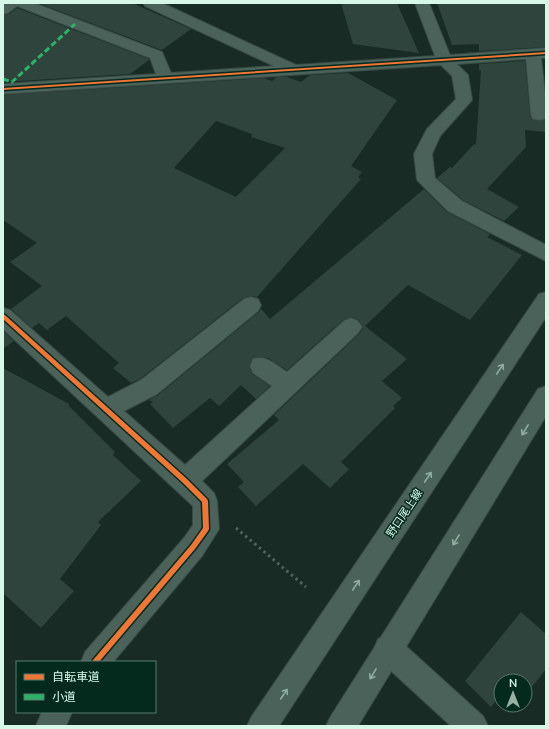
<svg xmlns="http://www.w3.org/2000/svg" width="549" height="729" viewBox="0 0 549 729" font-family="'Nunito Sans','Noto Sans JP',sans-serif">
<style>
.building{fill:#2e443c;fill-rule:evenodd}
.lines{fill:none;stroke-linecap:round;stroke-linejoin:round}
.minor-casing{stroke:#394a43;stroke-width:2}
.tertiary-casing{stroke:#394a43;stroke-width:2}
.secondary-casing{stroke:#394a43;stroke-width:2}
.path{stroke:#51635c;stroke-width:3;stroke-dasharray:2.5 3.5;stroke-linecap:butt}
.minor{fill:#4a6259;fill-rule:evenodd}
.tertiary{fill:#4a6259;fill-rule:evenodd}
.secondary{fill:#4a6259;fill-rule:evenodd}
.quiet{stroke:#2db169;stroke-width:3;stroke-dasharray:6 3;stroke-linecap:butt}
.cycleway-casing{stroke:#042a1d;stroke-width:3}
.cycleway{fill:#f07635;fill-rule:evenodd}
.oneway{stroke:#90ada1}
.labels{text-anchor:middle;stroke-width:3;stroke-linejoin:round;paint-order:stroke}
.street-label{font-size:11px;fill:#d7f8e9;stroke:#042a1d}
</style>
<rect width="100%" height="100%" fill="#182c25"/>
<path class="building" d="M38,3H132L191,29L162,50Z
M341,3H397L419,53L353,44Z
M437,3H546V47L479,51V44L452,45Z
M17,8L149,59V60L130,74L3,82V15L9,14Z
M525,61L530,116L533,120H546V132L525,130L526,147L487,189L519,207L504,221L463,200L437,178L450,167L452,168L474,144L476,145L481,70L479,71V64Z
M348,73L397,100L351,166L362,172L358,177L361,179L257,297L251,296L243,298L140,379L131,383L113,368L119,363L66,316L47,330L39,323L32,328L11,309L42,286L10,262L37,243L3,220V95L264,78L272,81L277,77H287L301,82L310,75ZM216,121L252,134L251,137L285,148L236,197L174,168Z
M424,189L447,212L490,234L487,237L522,255L470,320L408,285L365,326L407,359L382,381L402,398L393,406L395,408L341,462L349,469L330,488L303,464L256,506L238,487L244,482L227,464L279,420L274,415L359,334L363,328L359,320L352,317L343,320L287,370L268,358H253L249,365L252,374L270,386L256,399L241,385L219,406L210,398L173,428L150,404L153,402L149,400L158,395L259,312L261,309L270,319Z
M3,331L14,341L3,349Z
M3,368L69,404V406L115,452L113,455L141,481L98,522L101,525L60,579L74,591L41,628L3,593Z
M521,612L546,634V669L527,693L525,692V681H501V695L491,707L465,681Z"/>
<g class="lines">
<defs>
<path id="minor" d="M3,3H34L162,52L171,73L274,66L145,6L143,3H162L296,65L435,56L415,3H429L450,55L546,48V58H541L546,102L545,119L539,120L533,119L531,115L526,59L457,64L468,75L472,100L440,136L432,154L435,178L462,201L546,245V261L448,211L417,180L414,154L427,129L456,99L452,76L441,65L3,94V84L156,74L150,58L17,6L8,13L3,14Z
M251,297L258,299L261,305L258,311L157,394L124,411L185,465L272,386L253,373L250,366L253,359C267,355 276,365 287,372L344,321L351,318L358,321L362,327L358,333L202,481L214,493L217,501L219,529L202,556L193,560L184,556L180,547L184,538L193,525V506L3,329V308L10,310L108,397L141,380L244,299Z
M388,635L398,639L483,716L488,726H451L378,659L374,649L378,639Z"/>
<path id="tertiary" d="M193,534L202,538L206,547L202,556L113,662H81L85,652L184,538Z
M42,712H72L66,726H36Z"/>
<path id="secondary" d="M546,292V317L279,726H247L252,716L539,294Z
M546,386V416L358,726H326L331,716L538,389Z"/>
</defs>
<use href="#minor" class="minor-casing"/>
<use href="#tertiary" class="tertiary-casing"/>
<use href="#secondary" class="secondary-casing"/>
<path class="path" d="M236,528L306,587"/>
<use href="#minor" class="minor"/>
<use href="#tertiary" class="tertiary"/>
<use href="#secondary" class="secondary"/>
<path class="quiet" d="M3,79L12,82L75,24"/>
<defs>
<path id="cycleway" d="M546,52V54L3,90V88Z
M3,314L5,315L187,479L207,499L208,501L209,529L208,531L195,549L99,662H92L93,660L191,545L203,528L202,502L183,483L3,319Z"/>
</defs>
<use href="#cycleway" class="cycleway-casing"/>
<use href="#cycleway" class="cycleway"/>
</g>
<defs><path id="oneway-shaft" d="M-6 0H5M1.5-3L5.5 0L1.5 3" fill="none" stroke-width="1.6" stroke-linecap="round" stroke-linejoin="round"/></defs>
<g class="oneway">
<use href="#oneway-shaft" transform="translate(500 369) rotate(-56)"/>
<use href="#oneway-shaft" transform="translate(525 430) rotate(122)"/>
<use href="#oneway-shaft" transform="translate(428 477) rotate(-56)"/>
<use href="#oneway-shaft" transform="translate(456 540) rotate(122)"/>
<use href="#oneway-shaft" transform="translate(356 585) rotate(-56)"/>
<use href="#oneway-shaft" transform="translate(373 674) rotate(121)"/>
<use href="#oneway-shaft" transform="translate(284 694) rotate(-56)"/>
</g>
<g class="labels">
<g class="street-label">
<text transform="translate(404 513) rotate(-56)" y="4">野口尾上線</text>
</g>
</g>
<rect width="549" height="729" fill="none" stroke="#d7f8e9" stroke-width="8"/>
<rect x="16" y="661" width="140" height="52" fill="#042a1d" stroke="#587c6f"/>
<rect x="24" y="674" width="20" height="6" fill="#f07635" stroke="#587c6f"/>
<text x="52" y="681" font-size="12" fill="#d7f8e9">自転車道</text>
<rect x="24" y="694" width="20" height="6" fill="#2db169" stroke="#587c6f"/>
<text x="52" y="701" font-size="12" fill="#d7f8e9">小道</text>
<g transform="translate(513 693)"><circle r="19" fill="#042a1d" stroke="#587c6f"/>
<path d="M0-3L7 15L0 10L-7 15Z" fill="#94b1a4"/>
<text y="-6" font-size="11" font-weight="bold" text-anchor="middle" fill="#d7f8e9">N</text>
</g>
</svg>
